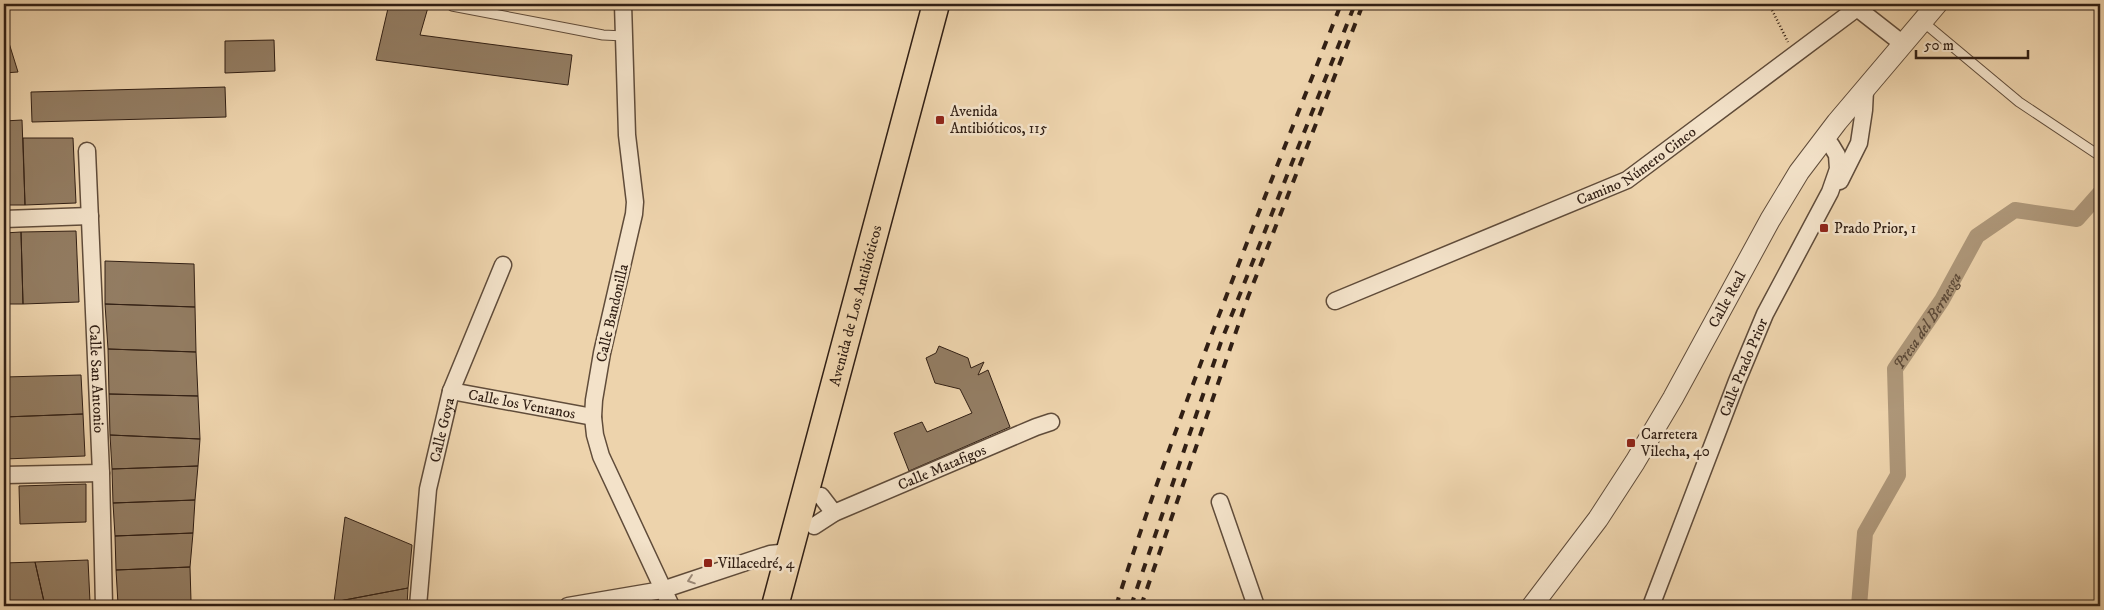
<svg xmlns="http://www.w3.org/2000/svg" width="2104" height="610" viewBox="0 0 2104 610" font-family="'IM FELL DW Pica',serif">
<style>
.lines{fill:none;stroke-linecap:round;stroke-linejoin:round}
.canal{stroke:#ad9678;stroke-width:16}
.building{fill:#937d63;stroke:#311f14}
.service-casing{stroke:#604c3a;stroke-width:11}
.minor-casing{stroke:#604c3a;stroke-width:19}
.tertiary-casing{stroke:#604c3a;stroke-width:22}
.primary-casing{stroke:#311f14;stroke-width:29}
.path{stroke:#311f14;stroke-width:2.5;stroke-dasharray:1 2.5;stroke-linecap:butt}
.service{stroke:#f3e2c9;stroke-width:9}
.minor{stroke:#f3e2c9;stroke-width:16}
.tertiary{stroke:#f3e2c9;stroke-width:20}
.primary{stroke:#edd3ac;stroke-width:26}
.rail{stroke:#311f14;stroke-width:4;stroke-dasharray:9 9;stroke-linecap:butt}
.oneway{stroke:#9c8a78}
.poi-dot{fill:#8f2418;stroke:#f3e2c9;stroke-width:2}
.labels{text-anchor:middle;stroke-width:5;stroke-linejoin:round;paint-order:stroke}
.poi-label{font-size:15px;fill:#311f14;stroke:#f3e2c9;text-anchor:start}
.street-label{font-size:15px;fill:#311f14;stroke:#f3e2c9}
.water-label{font-size:16px;font-style:italic;fill:#5c4937;stroke:#f3e2c9}
</style>
<rect width="100%" height="100%" fill="#edd3ac"/>
<filter id="stains"><feTurbulence type="fractalNoise" baseFrequency=".004" numOctaves="4"/><feColorMatrix values="0 0 0 0 .2 0 0 0 0 .09 0 0 0 0 .02 0 0 0 .5 -.17"/></filter>
<radialGradient id="worn" r=".72"><stop offset=".6" stop-color="#630" stop-opacity="0"/><stop offset="1" stop-color="#630" stop-opacity=".3"/></radialGradient>
<g class="lines">
<path class="canal" id="s1" d="M1859,606L1865,533L1898,475L1895,369L1942,300L1977,236L2015,210L2077,219L2100,193"/>
</g>
<path class="building" d="M389,4H429L420,35L572,55L568,85L376,60Z
M274,40L275,71L225,73V41Z
M4,43H9L18,72L4,73Z
M225,87L226,117L32,122L31,92Z
M22,120L25,205H4V121Z
M23,138H73L76,203L25,205Z
M76,231L79,302L23,304L21,232Z
M21,232L23,304H4V233Z
M105,261L194,264L195,307L105,304Z
M105,304L195,307L196,352L108,349Z
M939,346L968,358L971,368L984,362L978,375L988,370L1010,427L909,471L894,433L922,422L927,432L972,413L960,389L935,383L926,358L936,353Z
M108,349L196,352L198,396L109,394Z
M81,375L83,414L4,417V377Z
M109,394L198,396L200,439L110,435Z
M83,414L85,456L4,459V417Z
M110,435L200,439L198,466L112,469Z
M198,466L195,500L113,503L112,469Z
M86,484V522L20,524L19,486Z
M195,500L193,533L115,536L113,503Z
M345,517L412,545L408,588L334,602Z
M193,533L190,567L116,570L115,536Z
M88,560L90,602L73,606H45L35,562Z
M35,562L45,606H4V563Z
M190,567L191,601L118,604L116,570Z
M408,588L407,606H334V602Z
M191,601L192,606H118V604Z"/>
<g class="lines">
<defs>
<path id="service" d="M452,6L603,35L624,36
M1922,21L2019,102L2100,156"/>
<g id="minor">
<path d="M623,4L627,135L635,202L634,214L602,353L594,400L593,417L595,435L601,456L671,606"/>
<path id="s2" d="M87,151L101,473L104,606"/>
<path d="M1840,181L1859,143L1864,110L1865,90"/>
<path d="M4,219L90,216"/>
<path id="s3" d="M1335,301L1627,180L1857,8L1903,44"/>
<path id="s4" d="M451,391L593,417"/>
<path d="M4,475L101,473"/>
<path d="M821,496L834,513"/>
<path d="M1220,502L1256,606"/>
<path id="s5" d="M814,526L834,513L1036,427L1051,422"/>
<path id="s6" d="M418,606L428,489L451,391L503,265"/>
<path d="M568,606L662,590L770,554L789,552"/>
<path id="s7" d="M1651,606L1737,381L1765,314L1830,192L1838,169L1837,155L1831,145L1822,141"/>
</g>
<g id="tertiary">
<path id="s8" d="M1532,606L1598,519L1635,462L1673,398L1770,220L1799,172L1837,122L1937,4"/>
</g>
<g id="primary">
<path id="s9" d="M775,606L936,4"/>
</g>
</defs>
<use href="#service" class="service-casing"/>
<use href="#minor" class="minor-casing"/>
<use href="#tertiary" class="tertiary-casing"/>
<use href="#primary" class="primary-casing"/>
<path class="path" d="M1769,4L1788,42"/>
<use href="#service" class="service"/>
<use href="#minor" class="minor"/>
<use href="#tertiary" class="tertiary"/>
<use href="#primary" class="primary"/>
<path class="rail" d="M1116,606C1181,402 1263,203 1341,4
M1131,606L1221,342L1355,4
M1141,606L1248,297L1363,4"/>
</g>
<defs><path id="oneway-chevron" d="M-2-3.5L2.5 0L-2 3.5" fill="none" stroke-width="1.6" stroke-linecap="round" stroke-linejoin="round" transform="scale(1.25)"/></defs>
<use class="oneway" href="#oneway-chevron" transform="translate(691 580) rotate(161)"/>
<g class="poi-dot">
<rect x="935" y="115" width="10" height="10" rx="2.5"/>
<rect x="1819" y="223" width="10" height="10" rx="2.5"/>
<rect x="1626" y="438" width="10" height="10" rx="2.5"/>
<rect x="703" y="558" width="10" height="10" rx="2.5"/>
</g>
<g class="labels">
<g class="poi-label">
<text x="950" y="116">Avenida<tspan x="950" dy="17">Antibióticos, 115</tspan></text>
<text x="1834" y="233">Prado Prior, 1</text>
<text x="1641" y="439">Carretera<tspan x="1641" dy="17">Vilecha, 40</tspan></text>
<text x="718" y="568">Villacedré, 4</text>
</g>
<g class="street-label">
<text dy="5" stroke="none"><textPath href="#s3" startOffset="331">Camino Número Cinco</textPath></text>
<text dy="5" stroke="none"><textPath href="#s8" startOffset="364">Calle Real</textPath></text>
<text dy="5" stroke="none"><textPath href="#s9" startOffset="311">Avenida de Los Antibióticos</textPath></text>
<text transform="translate(612 313) rotate(-77)" y="5">Calle Bandonilla</text>
<text dy="5" stroke="none"><textPath href="#s7" startOffset="256">Calle Prado Prior</textPath></text>
<text dy="5" stroke="none"><textPath href="#s2" startOffset="228">Calle San Antonio</textPath></text>
<text dy="5" stroke="none"><textPath href="#s4" startOffset="72">Calle los Ventanos</textPath></text>
<text dy="5" stroke="none"><textPath href="#s6" startOffset="178">Calle Goya</textPath></text>
<text dy="5" stroke="none"><textPath href="#s5" startOffset="141">Calle Matafigos</textPath></text>
</g>
<g class="water-label">
<text dy="6" stroke="none"><textPath href="#s1" startOffset="304">Presa del Bernesga</textPath></text>
</g>
</g>
<rect width="2104" height="610" fill="none" stroke="#edd3ac" stroke-width="20"/>
<rect x="5" y="5" width="2094" height="600" fill="none" stroke="#311f14" stroke-width="2.5"/>
<rect x="10" y="10" width="2084" height="590" fill="none" stroke="#311f14"/>
<path d="M1916 50v8h112v-8" fill="none" stroke="#311f14" stroke-width="2.5"/>
<text x="1924" y="50" font-size="15" fill="#311f14" stroke="#f3e2c9" stroke-width="4" paint-order="stroke">50 m</text>
<rect width="100%" height="100%" filter="url(#stains)"/>
<rect width="100%" height="100%" fill="url(#worn)"/>
</svg>
